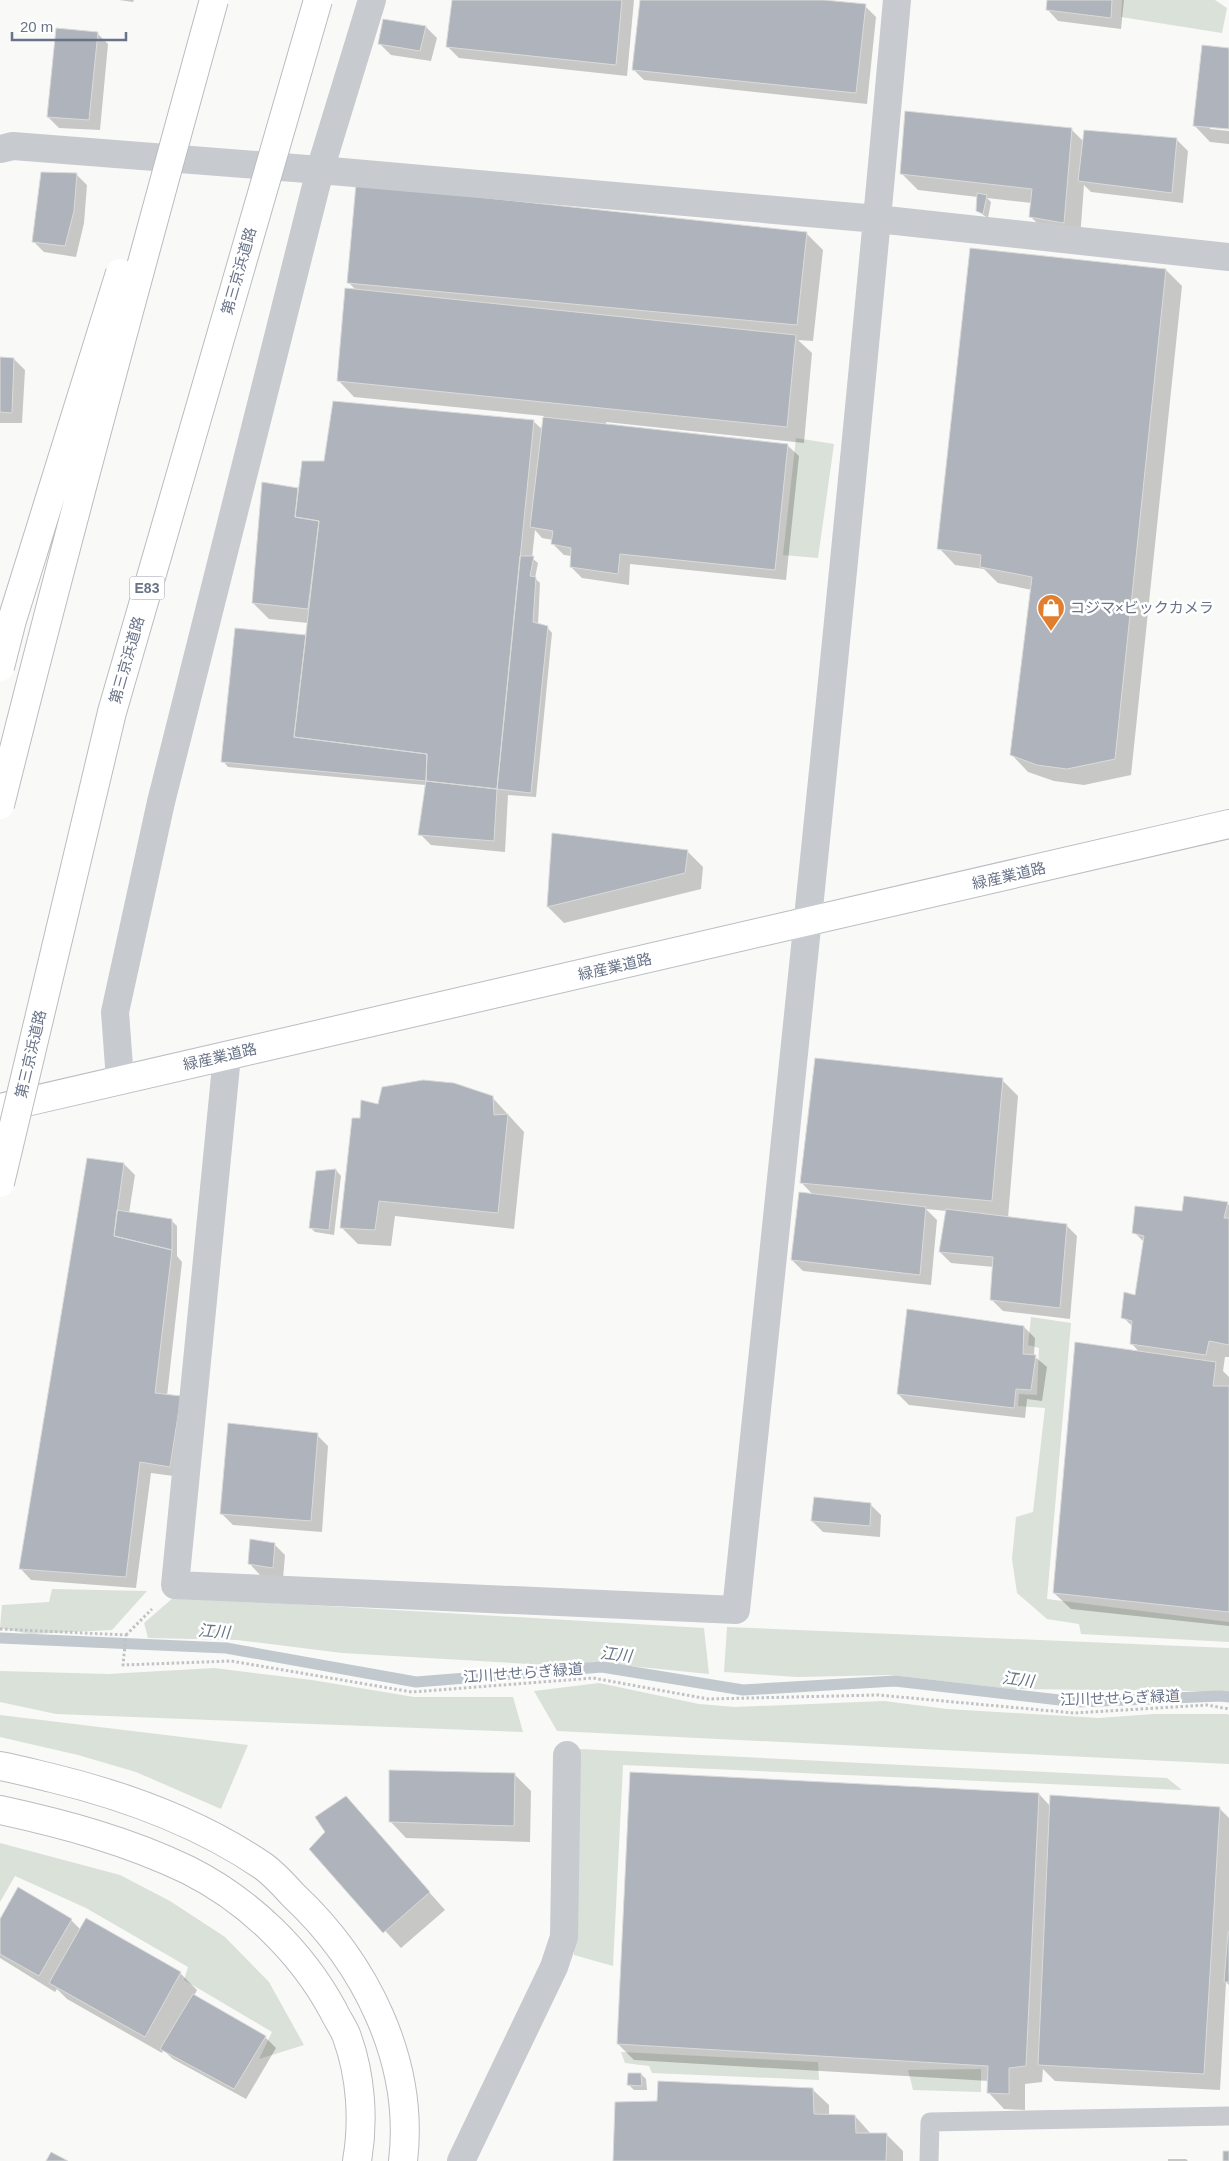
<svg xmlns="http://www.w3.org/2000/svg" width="1229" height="2161" viewBox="0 0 1229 2161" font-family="Helvetica,'Noto Sans JP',sans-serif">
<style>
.green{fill:#dae1d8}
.shadow{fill:#0003}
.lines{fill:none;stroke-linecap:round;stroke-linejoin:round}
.stream{stroke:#c1c8ce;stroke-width:11}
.building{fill:#aeb3bc;stroke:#dbdbd9}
.secondary-casing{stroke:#babcc3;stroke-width:30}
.motorway-casing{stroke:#babcc0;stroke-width:30}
.path{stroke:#c1c2c5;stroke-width:3;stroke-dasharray:2.5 2.5;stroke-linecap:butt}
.service{stroke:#c7cace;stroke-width:19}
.minor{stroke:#c7cace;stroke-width:28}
.secondary{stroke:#fff;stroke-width:28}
.motorway{stroke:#fff;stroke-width:28}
.motorway-bridge-casing{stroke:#babcc0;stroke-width:30;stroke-linecap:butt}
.motorway-bridge{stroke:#fff;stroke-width:28}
.labels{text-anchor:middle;stroke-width:5;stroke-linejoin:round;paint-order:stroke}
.shield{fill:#fff;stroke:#969dac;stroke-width:1}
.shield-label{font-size:14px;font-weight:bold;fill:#697388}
.street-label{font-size:15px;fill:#697388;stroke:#fff}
.poi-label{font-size:15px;fill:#697388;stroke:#fff;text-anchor:start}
.water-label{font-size:16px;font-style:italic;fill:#657483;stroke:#fff}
</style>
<rect width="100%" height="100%" fill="#f9f9f7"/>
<path class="green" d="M1122,0H1215L1227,8L1222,33L1121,17Z
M796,438L834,444L818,558L783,555Z
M1031,1317L1071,1323L1047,1599L1229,1622V1642L1081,1634L1079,1624L1047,1619L1017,1593L1012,1559L1016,1517L1033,1512L1045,1408L1018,1406L1019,1394L1037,1395L1039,1348L1028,1345Z
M52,1589L147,1591L112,1630L30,1634L0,1628L2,1605L49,1602Z
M174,1597L704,1628L709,1674L600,1663L566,1666L342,1653L237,1640L148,1638L144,1623Z
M727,1627L1229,1648V1696L1194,1691L1010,1689L891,1675L797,1677L724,1672Z
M214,1668L312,1680L414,1697H513L523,1732L56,1714L0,1702V1671L108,1674Z
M599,1683L699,1704L735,1707L884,1701L947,1709L1099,1718L1154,1714H1227L1229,1715V1764L557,1731L534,1691Z
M0,1715L248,1745L221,1809L136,1772L78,1755L0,1737Z
M580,1749L1167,1778L1182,1790L623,1765L613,1966L574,1955Z
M0,1843L120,1875L170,1901L225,1937L269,1982L304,2045L259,2059L272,2032L184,1980L188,1967L86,1908L15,1876L0,1902Z
M621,2052L818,2062L819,2080L652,2073L649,2066L625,2063Z
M981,2069V2092L913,2090L908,2070Z"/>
<path class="shadow" d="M119,0H134L133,2Z
M454,0H634L627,76L459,58L448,47Z
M641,0H829V2L865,6L876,17L867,104L644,80L633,69Z
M1048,0H1124L1121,29L1058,21L1047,9Z
M426,27L437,38L431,61L391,55L380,44Z
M97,33L108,44L100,130L59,128L48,117Z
M1229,49V128L1210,126V129L1229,131V144L1210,142L1194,125Z
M1071,129L1084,142L1177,140L1188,151L1183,203L1091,192L1084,185L1080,238L1047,233L1031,217L1032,203L987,198L991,202L988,218L977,211L978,197L918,190L901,173Z
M76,174L87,185L84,223L76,257L44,252L33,241Z
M806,233L823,250L813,341L798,340L812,353L804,443L606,422V425L787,445L799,456L786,580L630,564L629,585L582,578L571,567L572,556L564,555L553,544V540L542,538L535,530L532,558L538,563L535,578L540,583L538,625L547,627L552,633L536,797L508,795L505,852L431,845L420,834L425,785L228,767L223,761L307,637L308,623L269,619L253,603L264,484L300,489L325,463L533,421L543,430L544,416L354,397L338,380L357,291L348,282Z
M1166,270L1182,286L1131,775L1084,785L1054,781L1028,772L1012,755L1032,590L998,583L984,569L955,565L939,548Z
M0,359H14L25,370L22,423H0Z
M687,851L703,867L701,889L564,923L548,907Z
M1002,1080L1018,1096L1008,1218L1066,1225L1077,1236L1070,1319L1003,1311L992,1300L994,1267L951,1263L940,1252L947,1211L926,1209L937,1220L931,1285L803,1271L792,1260L813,1195L801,1182Z
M492,1097L524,1132L514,1229L395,1216L391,1246L358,1244L341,1227L361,1119L379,1105Z
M88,1160L124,1164L135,1175L129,1213L172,1221L177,1226V1256L182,1262L167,1396L181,1398V1477L151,1473L136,1588L31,1580L20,1568Z
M336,1170L341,1176L334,1235L315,1232L310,1227Z
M1227,1203L1229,1205V1357H1225L1223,1371L1229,1377V1626L1071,1609L1054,1593L1140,1353L1132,1344L1133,1327L1123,1317L1136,1296L1144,1242L1134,1232L1183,1212Z
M1024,1327L1035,1338L1034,1356L1047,1367L1042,1401L1027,1399L1025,1418L909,1405L898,1394Z
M317,1435L328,1446L322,1532L233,1525L222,1514Z
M870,1504L881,1515L880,1537L823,1532L812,1521Z
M274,1544L285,1555L283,1579L260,1575L249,1563Z
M515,1775L531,1791L530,1842L406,1838L390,1821Z
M1039,1794L1051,1807L1219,1808L1229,1818V1985L1226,1982L1220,2090L1055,2081L1043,2069L1042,2082L1025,2084V2110L1004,2109L988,2092L989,2081L634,2060L618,2044Z
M346,1798L445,1910L401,1948L310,1849L326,1832Z
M87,1919L180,1973L197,1990L194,1996L265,2037L276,2048L246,2099L173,2059L163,2050L162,2053L67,1999L57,1989L55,1992L0,1958V1921L71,1920L81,1930Z
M641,2074L646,2079L647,2090H634L629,2085Z
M812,2089L829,2105V2116H855L871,2134H886L903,2151V2161H614L658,2102Z
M1168,2159H1186L1188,2161H1168Z"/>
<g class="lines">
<path class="stream" d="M0,1638L226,1648L416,1682L602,1667L743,1690L895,1681L1077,1702L1220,1696L1229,1697"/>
</g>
<path class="building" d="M452,0H622L616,65L446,47Z
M640,0H824L866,4L856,93L632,70Z
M1047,0H1112L1111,18L1046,10Z
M383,19L426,26L420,51L378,44Z
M56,28L98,32L89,120L47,117Z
M1202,45L1229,48V129L1193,126Z
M905,111L1072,128L1064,223L1029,217L1032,189L900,174Z
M1084,130L1177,138L1172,193L1078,181Z
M41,172L77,173L74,211L65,246L32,242Z
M356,184L807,232L797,325L347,283Z
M977,193L987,195L983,214L976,211Z
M970,248L1166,269L1115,759L1067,769L1037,765L1010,755L1032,577L980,567L981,555L937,549Z
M345,288L796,335L787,427L337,381Z
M0,357L14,358L12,413L0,412Z
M333,401L534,420L497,789L426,781L427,754L294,737L319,521L295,517L302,461H324Z
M543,417L788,444L775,570L620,554L618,574L570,567L571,548L551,544L553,531L530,527Z
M262,482L298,488L295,517L319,521L308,609L252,603Z
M520,556H534L530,576L536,577L533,622L548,626L531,793L497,789Z
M235,628L306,635L294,737L427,754L426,781L221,762Z
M426,781L497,789L494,841L418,835Z
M552,833L688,850L685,873L547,907Z
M815,1058L1003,1078L992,1201L800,1183Z
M423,1080L454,1083L493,1096L494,1115L508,1114L498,1213L379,1201L375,1230L340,1228L352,1118H360L361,1100L378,1104L382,1087Z
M87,1158L124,1163L114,1236L172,1250L155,1393L181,1396L170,1467L140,1462L126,1577L19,1569Z
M336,1169L329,1230L309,1228L316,1171Z
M799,1192L926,1207L920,1275L791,1260Z
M1184,1196L1228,1202L1224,1218H1229V1345L1209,1341L1206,1355L1130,1344L1132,1321L1121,1318L1124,1292L1135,1295L1144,1236L1132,1233L1135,1206L1182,1211Z
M946,1209L1067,1224L1060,1308L990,1300L993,1257L939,1252Z
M117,1210L172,1219V1250L114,1236Z
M907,1309L1024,1326L1023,1354L1036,1355L1031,1390L1016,1389L1014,1408L897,1394Z
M1075,1342L1216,1362L1213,1386H1229V1612L1053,1593Z
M228,1423L318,1433L311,1521L220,1514Z
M814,1497L871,1503L870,1526L811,1521Z
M250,1539L275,1543L273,1568L248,1564Z
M389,1770L515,1773L514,1826L389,1822Z
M630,1772L1039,1793L1026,2066L1009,2068V2094L987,2093L988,2066L617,2044Z
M1050,1795L1220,1807L1204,2074L1038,2065Z
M346,1796L430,1892L383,1933L309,1849L325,1832L315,1817Z
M18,1887L72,1919L39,1976L0,1954V1919Z
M86,1918L181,1972L145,2037L49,1983Z
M1228,1932H1229V1982H1224Z
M193,1994L266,2036L234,2089L160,2049Z
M628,2073H641L642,2086L627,2085Z
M658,2081L813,2088L814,2114L855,2115L856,2133H887L886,2161H613L615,2102L657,2101Z
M1223,2151H1229V2161H1223Z
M51,2152L68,2161H46Z"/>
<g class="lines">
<defs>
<path id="secondary" d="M0,1108L1229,824"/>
<path id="motorway" d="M0,1766C17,1769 35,1774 52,1778C126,1796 200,1823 263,1866C274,1874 284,1885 293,1895C365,1962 415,2061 403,2161
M0,1810C64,1824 128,1841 188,1870C248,1900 301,1951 333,2010C337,2019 344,2028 347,2037C361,2076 364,2121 357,2161"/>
</defs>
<use href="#secondary" class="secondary-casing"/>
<use href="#motorway" class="motorway-casing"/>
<path class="path" d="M0,1629L126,1635L123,1665L231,1661L412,1692L593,1678L708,1699L878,1695L1074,1713L1207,1705L1229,1709
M126,1635L152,1609"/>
<path class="service" d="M929,2161L930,2122L1229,2116"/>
<path class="minor" d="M0,149L13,146L320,170L877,219L1229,257
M227,1056L175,1585L736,1610C792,1074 849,537 897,0
M120,1080L115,1012L161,802L320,170L372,0
M461,2161L554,1967L564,1937L567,1755"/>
<use href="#secondary" class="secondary"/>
<use href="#motorway" class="motorway"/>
<defs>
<path id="motorway-bridge" d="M0,667L12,620L120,273
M0,805C67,536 140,268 214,0
M0,1183L112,712L318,0"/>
</defs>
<use href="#motorway-bridge" class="motorway-bridge-casing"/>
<use href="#motorway-bridge" class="motorway-bridge"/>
</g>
<defs>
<symbol id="shop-pin" viewBox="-11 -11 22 30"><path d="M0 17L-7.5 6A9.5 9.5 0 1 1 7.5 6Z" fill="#e27f2f" stroke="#fff"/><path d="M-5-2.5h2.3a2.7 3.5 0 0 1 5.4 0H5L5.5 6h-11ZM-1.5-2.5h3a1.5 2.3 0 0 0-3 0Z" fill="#fff"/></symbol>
</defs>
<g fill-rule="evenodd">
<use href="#shop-pin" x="1035" y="592" width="32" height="43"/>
</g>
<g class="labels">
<rect class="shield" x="129.5" y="576.5" width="35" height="23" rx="4"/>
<g class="shield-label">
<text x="147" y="593">E83</text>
</g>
<g class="street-label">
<text transform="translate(239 271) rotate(-74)" y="5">第三京浜道路</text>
<text transform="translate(127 660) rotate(-74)" y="5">第三京浜道路</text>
<text transform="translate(1009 876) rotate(-13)" y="5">緑産業道路</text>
<text transform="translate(615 967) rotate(-13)" y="5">緑産業道路</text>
<text transform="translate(31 1054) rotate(-77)" y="5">第三京浜道路</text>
<text transform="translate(220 1057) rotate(-13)" y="5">緑産業道路</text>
<text transform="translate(523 1673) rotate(-4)" y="5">江川せせらぎ緑道</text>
<text transform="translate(1120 1698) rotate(-2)" y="5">江川せせらぎ緑道</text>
</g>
<g class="poi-label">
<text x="1070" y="613">コジマ×ビックカメラ</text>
</g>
<g class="water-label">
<text transform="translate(214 1631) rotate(4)" y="6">江川</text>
<text transform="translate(616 1654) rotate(6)" y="6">江川</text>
<text transform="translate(1018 1679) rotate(7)" y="6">江川</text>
</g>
</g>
<path d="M12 32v8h114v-8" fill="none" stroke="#697388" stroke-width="2.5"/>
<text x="20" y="32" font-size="15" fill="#697388" stroke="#ffffff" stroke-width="4" paint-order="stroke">20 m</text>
</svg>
